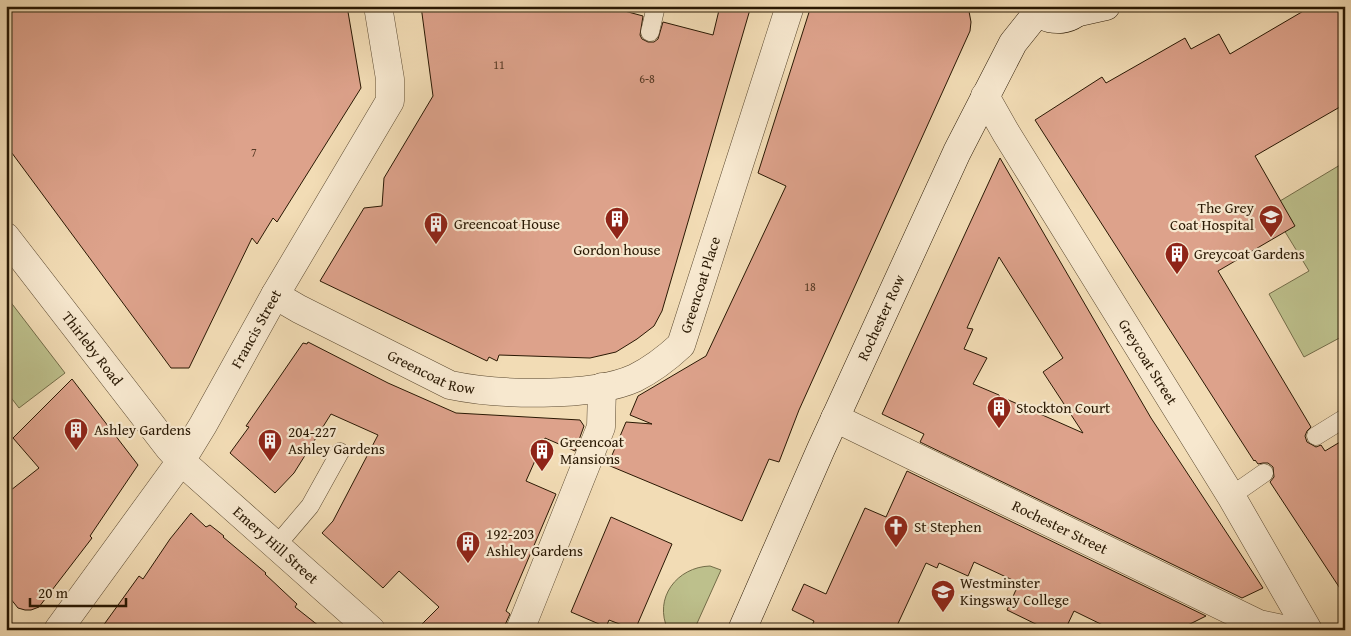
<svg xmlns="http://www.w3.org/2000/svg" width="1351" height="636" viewBox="0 0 1351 636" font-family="'Gentium Book Plus',serif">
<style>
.green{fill:#bdc08c;stroke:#736c48}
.building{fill:#dda28b;stroke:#291803;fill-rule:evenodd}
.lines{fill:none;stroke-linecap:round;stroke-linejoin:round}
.lane-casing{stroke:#5b4930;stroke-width:19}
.street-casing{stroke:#5b4930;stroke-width:29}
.secondary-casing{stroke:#291803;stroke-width:29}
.lane{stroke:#f7e8cf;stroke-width:18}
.street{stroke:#f7e8cf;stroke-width:28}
.secondary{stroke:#f7e8cf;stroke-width:28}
.labels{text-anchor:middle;stroke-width:4.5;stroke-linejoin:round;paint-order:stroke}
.number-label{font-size:12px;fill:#563a25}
.poi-label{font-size:15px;fill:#291803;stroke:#f7e8cf;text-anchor:start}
.street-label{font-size:15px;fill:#291803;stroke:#f7e8cf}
</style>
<rect width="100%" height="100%" fill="#f2dcb5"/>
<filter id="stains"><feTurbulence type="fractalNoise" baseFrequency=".004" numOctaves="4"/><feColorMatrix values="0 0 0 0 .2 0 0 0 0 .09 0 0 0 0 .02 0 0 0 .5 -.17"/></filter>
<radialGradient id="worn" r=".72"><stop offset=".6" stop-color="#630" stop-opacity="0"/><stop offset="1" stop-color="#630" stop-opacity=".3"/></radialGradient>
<path class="green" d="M1345,162V309L1342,311L1345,316V335L1304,357L1269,294L1309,271L1270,207Z
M6,296L65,373L19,408L6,391Z
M710,566L721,570L694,630H668C653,598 677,567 710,566Z"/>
<path class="building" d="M6,6H347L361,88L277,222L273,218L257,244L252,238L189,368H171L6,145Z
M421,6H606L643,16L640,35L642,39L648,42H654L658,39L663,22L713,35L720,6H751L662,311L654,326L637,339L616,352L590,358L499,355L497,361L489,357L487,361L320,281L364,208L382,206L384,178L433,96Z
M811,6H968L971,22L970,31L799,410L779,462L769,459L742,521L603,463L606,455L610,460L626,422L652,424L630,415L638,396L706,356L786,186L758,173Z
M1312,6H1345V104L1255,156L1295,226L1218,271L1311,427L1307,431L1305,436L1307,442L1316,447L1321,445L1325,451L1345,439V596L1270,482L1274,477L1273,467L1268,463H1263L1258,464L1255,460L1254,461L1035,120L1102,77L1106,83L1185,38L1191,49L1219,34L1230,54Z
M1000,158L1151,418L1263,588L1242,598L920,442L924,434L882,414ZM999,257L1063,358L1043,372L1083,433L1004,398L1001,400L999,395L973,384L987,358L964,349L973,329L967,328Z
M308,342L388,383L456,413L580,420L584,426L575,451L545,438L526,481L556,494L506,611L510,614L505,625L500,630H416L439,607L399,571L383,588L322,533L333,521L378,435L331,414L294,473L275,493L230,453L249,427L246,426L303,343L307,344Z
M72,379L138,465L90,536L92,538L39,607L31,610H25L18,608L6,593V494L39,468L13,438Z
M907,471L1206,616L1178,630H1113L1074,611L1065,630H1048L1007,610L1019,583L974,562L968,576L939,563L937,568L926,563L895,630H810L814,621L792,610L804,584L826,594L865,508L886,517Z
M191,513L206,527L210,525L224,536L223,537L266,573L265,574L297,604L295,607L324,630H100L139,576L143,579L170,539Z
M611,517L672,544L635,630L609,620L606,627L571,612Z"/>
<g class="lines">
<defs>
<path id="lane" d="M650,32L656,6
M1316,436L1345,418
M1231,496L1264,473
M276,546L310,506L340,452"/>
<g id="street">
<path id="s1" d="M985,96L1006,133L1231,496L1308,630"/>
<path id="s2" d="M6,237L169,448L181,461L371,630"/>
<path id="s3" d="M275,295L299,309L450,385C497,395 591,398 635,378C653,369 666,359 681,345L790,6"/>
<path id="s4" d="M835,418L1259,624L1287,630"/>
<path id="s5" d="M58,630L181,461L203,425L275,295L390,101V79L378,6"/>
<path d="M520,630L601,427L602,387"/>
</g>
<g id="secondary">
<path d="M1032,6C1046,23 1069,24 1083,6"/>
<path d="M1079,12L1106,6"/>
<path id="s6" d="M742,630L821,449L957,152L1013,43L1037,13"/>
</g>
</defs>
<use href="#lane" class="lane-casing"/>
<use href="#street" class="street-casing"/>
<use href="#secondary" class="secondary-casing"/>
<use href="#lane" class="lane"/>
<use href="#street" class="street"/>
<use href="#secondary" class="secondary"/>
</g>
<defs>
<symbol id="school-pin" viewBox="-11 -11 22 30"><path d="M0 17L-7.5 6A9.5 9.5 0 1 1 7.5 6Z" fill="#8f2418" stroke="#f7e8cf"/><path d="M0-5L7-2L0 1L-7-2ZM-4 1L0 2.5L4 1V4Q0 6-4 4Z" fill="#fff"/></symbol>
<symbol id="building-pin" viewBox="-11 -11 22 30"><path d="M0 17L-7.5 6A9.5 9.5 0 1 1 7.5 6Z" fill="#8f2418" stroke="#f7e8cf"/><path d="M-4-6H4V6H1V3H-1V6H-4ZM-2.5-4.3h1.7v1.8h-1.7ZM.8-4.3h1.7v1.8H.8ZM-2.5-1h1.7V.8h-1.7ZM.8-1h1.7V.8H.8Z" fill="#fff"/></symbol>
<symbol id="church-pin" viewBox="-11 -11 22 30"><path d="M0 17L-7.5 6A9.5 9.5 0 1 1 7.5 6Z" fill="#8f2418" stroke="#f7e8cf"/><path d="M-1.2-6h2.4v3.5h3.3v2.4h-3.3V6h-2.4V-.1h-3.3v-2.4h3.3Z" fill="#fff"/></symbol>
<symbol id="university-pin" viewBox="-11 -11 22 30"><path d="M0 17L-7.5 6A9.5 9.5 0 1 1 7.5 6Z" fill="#8f2418" stroke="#f7e8cf"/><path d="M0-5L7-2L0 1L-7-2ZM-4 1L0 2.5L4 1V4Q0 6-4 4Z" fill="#fff"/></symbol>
</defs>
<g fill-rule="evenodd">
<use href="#school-pin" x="1257" y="203" width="28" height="38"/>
<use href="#building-pin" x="603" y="205" width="28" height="38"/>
<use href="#building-pin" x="422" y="210" width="28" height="38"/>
<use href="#building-pin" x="1163" y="240" width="28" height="38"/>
<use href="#building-pin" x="985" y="394" width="28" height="38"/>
<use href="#building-pin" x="62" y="416" width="28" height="38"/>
<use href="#building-pin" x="256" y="427" width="28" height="38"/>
<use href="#building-pin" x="528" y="437" width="28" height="38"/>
<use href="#church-pin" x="882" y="513" width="28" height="38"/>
<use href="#building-pin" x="454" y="529" width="28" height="38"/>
<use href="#university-pin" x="929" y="578" width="28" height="38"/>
</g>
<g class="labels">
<g class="number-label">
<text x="499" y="69">11</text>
<text x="647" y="83">6-8</text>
<text x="254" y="157">7</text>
<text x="810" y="291">18</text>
</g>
<g class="poi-label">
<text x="1254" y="213" text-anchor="end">The Grey<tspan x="1254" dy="17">Coat Hospital</tspan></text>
<text x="454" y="229">Greencoat House</text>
<text x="617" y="255" text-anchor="middle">Gordon house</text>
<text x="1194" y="259">Greycoat Gardens</text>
<text x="1016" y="413">Stockton Court</text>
<text x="94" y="435">Ashley Gardens</text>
<text x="288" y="437">204-227<tspan x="288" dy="17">Ashley Gardens</tspan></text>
<text x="560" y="447">Greencoat<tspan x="560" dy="17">Mansions</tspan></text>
<text x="914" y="532">St Stephen</text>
<text x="486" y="539">192-203<tspan x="486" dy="17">Ashley Gardens</tspan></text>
<text x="960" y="588">Westminster<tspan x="960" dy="17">Kingsway College</tspan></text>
</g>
<g class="street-label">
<text dy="5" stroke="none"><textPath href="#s3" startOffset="504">Greencoat Place</textPath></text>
<text dy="5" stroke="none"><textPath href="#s6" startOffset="342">Rochester Row</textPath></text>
<text dy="5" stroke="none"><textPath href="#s5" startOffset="361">Francis Street</textPath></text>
<text dy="5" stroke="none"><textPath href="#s2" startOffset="141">Thirleby Road</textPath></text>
<text dy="5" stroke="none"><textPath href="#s1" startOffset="312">Greycoat Street</textPath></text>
<text dy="5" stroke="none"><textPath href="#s3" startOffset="175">Greencoat Row</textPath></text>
<text dy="5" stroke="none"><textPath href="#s4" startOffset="250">Rochester Street</textPath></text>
<text dy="5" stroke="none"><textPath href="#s2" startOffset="411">Emery Hill Street</textPath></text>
</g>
</g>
<rect width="1351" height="636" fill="none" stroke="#f2dcb5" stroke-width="25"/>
<rect x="8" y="8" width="1336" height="621" fill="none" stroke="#291803" stroke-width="2.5"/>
<rect x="12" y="12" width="1326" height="611" fill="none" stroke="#291803"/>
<path d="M30 598v8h96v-8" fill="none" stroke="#291803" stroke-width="2.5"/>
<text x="38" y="598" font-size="15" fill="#291803" stroke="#f7e8cf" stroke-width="4" paint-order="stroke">20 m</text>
<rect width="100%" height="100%" filter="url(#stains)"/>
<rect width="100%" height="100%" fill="url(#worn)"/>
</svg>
